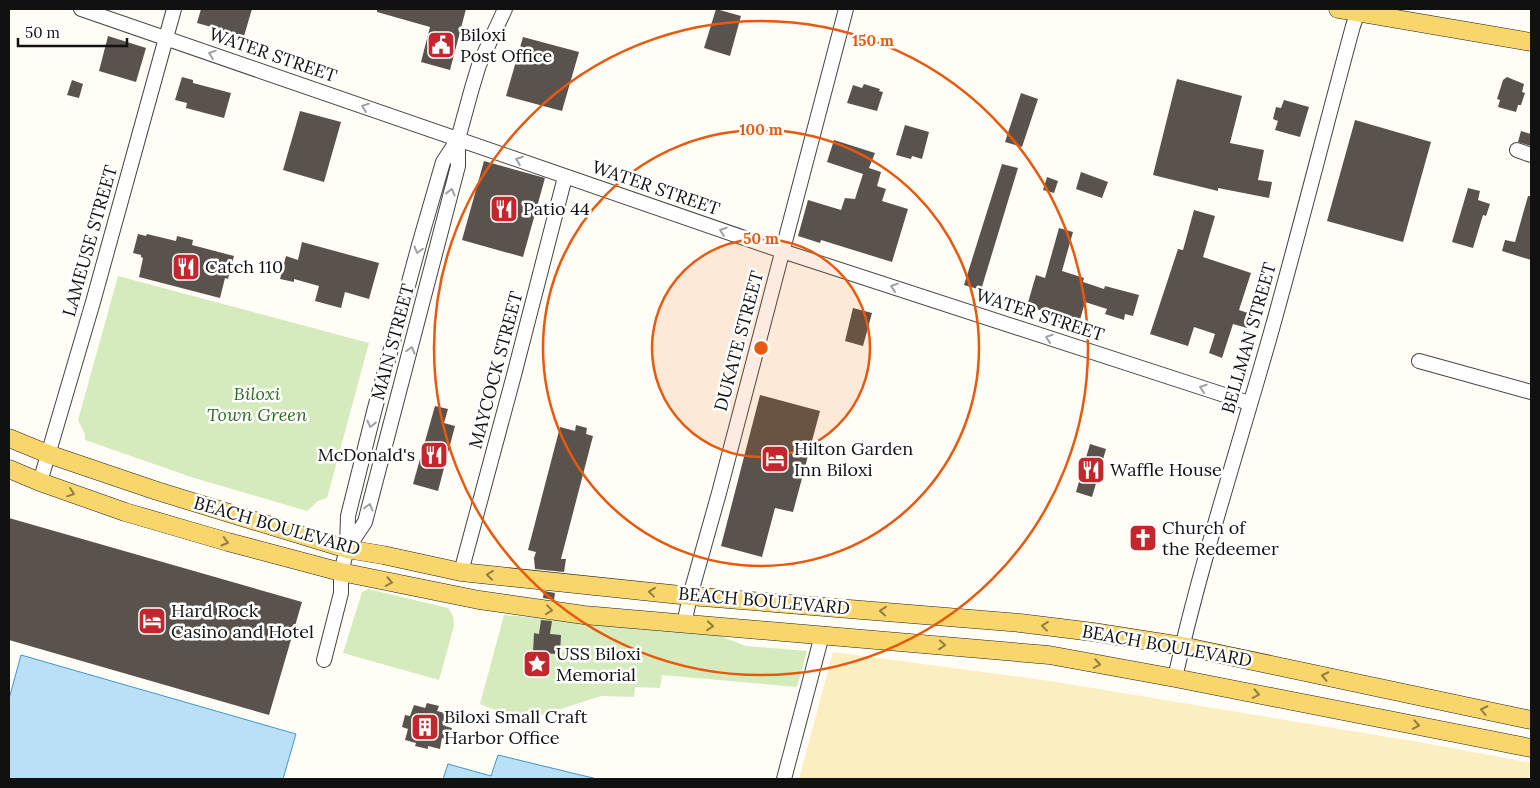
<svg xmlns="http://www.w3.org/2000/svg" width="1540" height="788" viewBox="0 0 1540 788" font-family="Lora,serif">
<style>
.green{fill:#d5ebbd}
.sand{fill:#fbeec1}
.water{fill:#b9e0f7;stroke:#3f96cf}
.building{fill:#5a524d}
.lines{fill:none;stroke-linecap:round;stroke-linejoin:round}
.minor-casing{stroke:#444;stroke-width:16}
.major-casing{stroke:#222;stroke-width:19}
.minor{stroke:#fff;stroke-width:14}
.major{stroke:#f9d66b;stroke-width:18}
.oneway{stroke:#a0a0a0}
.oneway2{stroke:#917d42}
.ring{fill:none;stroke:#e8590c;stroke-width:2.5}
.labels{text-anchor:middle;stroke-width:5;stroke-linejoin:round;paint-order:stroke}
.poi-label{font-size:18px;fill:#111;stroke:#fff;text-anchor:start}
.street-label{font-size:18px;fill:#111;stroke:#fff}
.park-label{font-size:18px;font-style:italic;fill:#2f6b1f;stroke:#fff}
.centre{fill:#e8590c;stroke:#fff;stroke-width:2.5}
.ring-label{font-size:15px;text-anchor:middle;font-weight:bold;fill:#e8590c;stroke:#fff;stroke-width:5;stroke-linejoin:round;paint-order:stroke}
</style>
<rect width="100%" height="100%" fill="#fffdf5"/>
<path class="green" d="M118,276L369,343L327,498L318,501L307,511L194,478L85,440V434L78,420Z
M368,589L448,608L453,616L454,626L439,680L343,653L362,592Z
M504,615L715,634L746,646L807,651L797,687L662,675L660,688L635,687L634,697L601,696L523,721L480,704Z"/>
<path class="sand" d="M833,652L1050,681L1430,744L1531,763V779H799Z"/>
<path class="water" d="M21,655L296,734L283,779H9V699Z
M498,755L597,779H443L448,764L491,776Z"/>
<path class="building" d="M201,9H252L244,36L197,23Z
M377,9H466L450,70L421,62L430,27L377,12Z
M716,9L741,16L730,56L704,48Z
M108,36L146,48L136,82L99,71Z
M523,37L579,52L562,111L506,96Z
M182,77L193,80V83L231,93L224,118L186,108L187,103L175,100Z
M1507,77L1524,84L1522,92L1525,93L1521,105H1518L1516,112L1498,107L1500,100L1497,99L1503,80Z
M1177,79L1242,96L1230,143L1264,150L1258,180L1272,182L1269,198L1218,188V191L1153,175Z
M72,80L83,84L79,98L67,95Z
M864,84L880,89L879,91L883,92L877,111L847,103L853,85L862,88Z
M1021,93L1038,99L1022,147L1005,142Z
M1284,100L1309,107L1300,137L1275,130L1278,121L1273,119L1276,107L1281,108Z
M300,111L341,122L324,182L283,170Z
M1355,120L1431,142L1403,242L1327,221Z
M905,125L929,132L922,159L912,156L911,159L896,155Z
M1521,131L1531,134V146L1518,142Z
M834,140L875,153L869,168L881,172L877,186L886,189L882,201L908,209L892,262L821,240L820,243L798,236L808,200L841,210L845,198L855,199L863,174L827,162Z
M484,161L545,178L523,257L462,240Z
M1002,164L1018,168L981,290L964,285Z
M1081,172L1108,182L1102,198L1076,189Z
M1047,177L1058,181L1054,193L1043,190Z
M1468,188L1480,191L1478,200L1490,204L1486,216L1483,215L1473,248L1452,242Z
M1528,196H1531V260L1502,251L1505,240L1515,242Z
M1194,210L1215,216L1203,257L1251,273L1239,310L1251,314L1247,328L1233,324L1222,358L1209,353L1215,334L1194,327L1188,346L1150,334L1178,249L1183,250Z
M1059,228L1073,232L1062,271L1084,278L1083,282L1104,289L1105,286L1139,295L1133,316L1125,314L1124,320L1105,314L1107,309L1085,302L1078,327L1057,322L1059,316L1027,306L1036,275L1045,278Z
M138,234L146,236L147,234L176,241L177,236L193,240L192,245L234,256L228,279L225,278L220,298L139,277L143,258L141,257V255L133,253Z
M302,242L379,263L369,299L345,292L341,308L315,301L319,286L294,279V282L280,279L286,256L298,260Z
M853,308L872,313L863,346L845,341Z
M760,395L820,411L793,512L775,508L762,557L721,546Z
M435,406L448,409L444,423L455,426L438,491L413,484Z
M576,425L587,428L586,434L593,436L561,559H566L564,572L535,569L534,558L536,552L528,550L560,427L575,431Z
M1090,444L1106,449L1092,497L1076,492Z
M9,518L302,602L269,715L9,640Z
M544,591L555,593L554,600L543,598Z
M541,620L552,621L550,634L561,635L560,654L533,653L534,633L539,634Z
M427,703L439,706L437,711L449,714L445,726L452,728L448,740L442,738L440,749L428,746V749L415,746L416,743L405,740L408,729L402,727L405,715L410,716L414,705L425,708Z"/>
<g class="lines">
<defs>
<path id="minor" d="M81,9L782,251L1249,403
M1517,150L1531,155
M1419,361L1531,392
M40,482L93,302L174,9
M347,549L365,522L458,166V139L472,88L479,65L505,9
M461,572L514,375L565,177
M684,624L690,596L719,493L846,9
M324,660L341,593V572L347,549L348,516L375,408L419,245L443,162L458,139
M1175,678C1201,562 1238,449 1270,336C1299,233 1325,129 1353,26L1359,9
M784,779L822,635"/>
<path id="major" d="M1338,9L1531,42
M9,438L48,454L157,491L347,549L383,555L461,572L690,596L1020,623L1093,632L1182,646L1531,720
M9,469L40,482L125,512L228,542L341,572L479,600L584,615L1049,655L1175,678L1531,748"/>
</defs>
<use href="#minor" class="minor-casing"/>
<use href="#major" class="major-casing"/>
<use href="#minor" class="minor"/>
<use href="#major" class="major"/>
</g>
<defs><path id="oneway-chevron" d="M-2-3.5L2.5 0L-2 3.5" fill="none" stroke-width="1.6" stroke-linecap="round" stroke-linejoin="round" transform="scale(1.25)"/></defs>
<g class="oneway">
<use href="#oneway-chevron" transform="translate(212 54) rotate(-161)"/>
<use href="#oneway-chevron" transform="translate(365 107) rotate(-161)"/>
<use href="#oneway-chevron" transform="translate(519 160) rotate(-160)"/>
<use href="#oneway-chevron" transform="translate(451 192) rotate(-76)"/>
<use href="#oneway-chevron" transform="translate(723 231) rotate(-161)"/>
<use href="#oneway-chevron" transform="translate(418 250) rotate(105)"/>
<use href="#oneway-chevron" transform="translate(894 287) rotate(-162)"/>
<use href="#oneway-chevron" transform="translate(1049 338) rotate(-162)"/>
<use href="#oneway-chevron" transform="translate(411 350) rotate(-75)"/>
<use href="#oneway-chevron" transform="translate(1203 388) rotate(-162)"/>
<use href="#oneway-chevron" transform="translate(371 424) rotate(104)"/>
<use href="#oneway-chevron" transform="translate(369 507) rotate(-75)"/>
</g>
<g class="oneway2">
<use href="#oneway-chevron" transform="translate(71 493) rotate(19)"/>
<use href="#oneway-chevron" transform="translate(225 542) rotate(16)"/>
<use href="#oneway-chevron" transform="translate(490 575) rotate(-174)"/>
<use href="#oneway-chevron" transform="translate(389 582) rotate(11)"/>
<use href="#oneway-chevron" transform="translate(652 592) rotate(-174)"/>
<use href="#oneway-chevron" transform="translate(549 610) rotate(7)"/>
<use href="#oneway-chevron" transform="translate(883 611) rotate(-175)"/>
<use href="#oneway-chevron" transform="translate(710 626) rotate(5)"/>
<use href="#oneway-chevron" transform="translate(1045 626) rotate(-173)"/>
<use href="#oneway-chevron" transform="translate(942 645) rotate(5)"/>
<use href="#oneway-chevron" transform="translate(1097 664) rotate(10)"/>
<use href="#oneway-chevron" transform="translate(1325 676) rotate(-168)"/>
<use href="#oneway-chevron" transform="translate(1256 694) rotate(11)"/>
<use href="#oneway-chevron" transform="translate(1484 710) rotate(-168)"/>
<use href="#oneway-chevron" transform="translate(1416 725) rotate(11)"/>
</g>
<circle cx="761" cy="348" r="109" fill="#e8590c" fill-opacity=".12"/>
<g class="ring">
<circle cx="761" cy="348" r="109"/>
<circle cx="761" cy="348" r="218"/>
<circle cx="761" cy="348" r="327"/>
</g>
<defs>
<symbol id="civic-square" viewBox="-11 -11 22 22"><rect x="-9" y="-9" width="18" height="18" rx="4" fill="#c4262e" stroke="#fff"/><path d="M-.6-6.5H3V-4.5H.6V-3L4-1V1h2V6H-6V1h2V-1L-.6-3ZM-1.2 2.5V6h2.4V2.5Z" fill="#fff"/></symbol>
<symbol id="restaurant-square" viewBox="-11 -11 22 22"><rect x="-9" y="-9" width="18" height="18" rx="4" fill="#c4262e" stroke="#fff"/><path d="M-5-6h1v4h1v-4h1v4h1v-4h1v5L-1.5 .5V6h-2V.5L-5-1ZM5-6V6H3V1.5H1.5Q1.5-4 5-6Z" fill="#fff"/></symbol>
<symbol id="hotel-square" viewBox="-11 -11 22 22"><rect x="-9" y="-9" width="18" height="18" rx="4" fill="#c4262e" stroke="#fff"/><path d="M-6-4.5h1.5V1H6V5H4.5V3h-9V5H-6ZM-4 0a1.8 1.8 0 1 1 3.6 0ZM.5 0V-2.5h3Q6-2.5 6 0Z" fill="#fff"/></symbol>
<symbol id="church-square" viewBox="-11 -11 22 22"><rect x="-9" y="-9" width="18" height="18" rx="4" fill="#c4262e" stroke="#fff"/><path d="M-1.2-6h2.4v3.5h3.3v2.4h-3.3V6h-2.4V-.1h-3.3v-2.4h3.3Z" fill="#fff"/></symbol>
<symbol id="sight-square" viewBox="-11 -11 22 22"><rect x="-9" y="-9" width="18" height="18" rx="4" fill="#c4262e" stroke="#fff"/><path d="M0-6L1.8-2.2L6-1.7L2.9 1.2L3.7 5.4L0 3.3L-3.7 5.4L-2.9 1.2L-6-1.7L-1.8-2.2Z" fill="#fff"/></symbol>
<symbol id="building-square" viewBox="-11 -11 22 22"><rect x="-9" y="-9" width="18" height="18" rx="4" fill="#c4262e" stroke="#fff"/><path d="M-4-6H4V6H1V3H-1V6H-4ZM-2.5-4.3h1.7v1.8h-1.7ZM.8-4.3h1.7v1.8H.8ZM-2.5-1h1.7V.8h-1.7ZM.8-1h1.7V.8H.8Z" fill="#fff"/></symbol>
</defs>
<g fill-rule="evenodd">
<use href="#civic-square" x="425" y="29" width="32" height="32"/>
<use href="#restaurant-square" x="488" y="193" width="32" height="32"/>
<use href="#restaurant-square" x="170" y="251" width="32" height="32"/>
<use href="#restaurant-square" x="418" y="439" width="32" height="32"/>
<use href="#hotel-square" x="759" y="443" width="32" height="32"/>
<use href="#restaurant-square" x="1075" y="454" width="32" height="32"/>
<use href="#church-square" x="1127" y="522" width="32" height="32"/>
<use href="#hotel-square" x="136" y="605" width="32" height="32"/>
<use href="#sight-square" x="521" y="648" width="32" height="32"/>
<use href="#building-square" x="409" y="711" width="32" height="32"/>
</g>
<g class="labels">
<g class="poi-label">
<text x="460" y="41">Biloxi<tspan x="460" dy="21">Post Office</tspan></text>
<text x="523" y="215">Patio 44</text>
<text x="205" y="273">Catch 110</text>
<text x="794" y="455">Hilton Garden<tspan x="794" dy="21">Inn Biloxi</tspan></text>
<text x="415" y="461" text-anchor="end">McDonald's</text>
<text x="1110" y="476">Waffle House</text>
<text x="1162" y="534">Church of<tspan x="1162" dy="21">the Redeemer</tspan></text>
<text x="171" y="617">Hard Rock<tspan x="171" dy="21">Casino and Hotel</tspan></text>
<text x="556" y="660">USS Biloxi<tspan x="556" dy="21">Memorial</tspan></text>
<text x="444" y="723">Biloxi Small Craft<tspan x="444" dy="21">Harbor Office</tspan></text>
</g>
<g class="street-label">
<text transform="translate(273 55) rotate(19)" y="6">WATER STREET</text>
<text transform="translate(656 188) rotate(19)" y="6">WATER STREET</text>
<text transform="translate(90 241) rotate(-74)" y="6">LAMEUSE STREET</text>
<text transform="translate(1040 315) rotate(18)" y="6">WATER STREET</text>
<text transform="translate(1249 338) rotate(-74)" y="6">BELLMAN STREET</text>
<text transform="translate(739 341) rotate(-75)" y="6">DUKATE STREET</text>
<text transform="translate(393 342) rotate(-75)" y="6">MAIN STREET</text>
<text transform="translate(496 370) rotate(-75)" y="6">MAYCOCK STREET</text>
<text transform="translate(277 526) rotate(16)" y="6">BEACH BOULEVARD</text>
<text transform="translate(764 601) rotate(5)" y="6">BEACH BOULEVARD</text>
<text transform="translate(1167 646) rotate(10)" y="6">BEACH BOULEVARD</text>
</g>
<g class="park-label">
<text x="257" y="400">Biloxi<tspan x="257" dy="21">Town Green</tspan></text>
</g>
</g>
<circle cx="761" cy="348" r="8" class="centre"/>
<g class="ring-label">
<text x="873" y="46">150 m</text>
<text x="761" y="135">100 m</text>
<text x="761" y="244">50 m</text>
</g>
<rect width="1540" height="788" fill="none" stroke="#111111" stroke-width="20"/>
<path d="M18 38v8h109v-8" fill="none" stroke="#111111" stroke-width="2.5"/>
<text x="25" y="38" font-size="15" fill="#111111" stroke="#ffffff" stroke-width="4" paint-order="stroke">50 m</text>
</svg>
